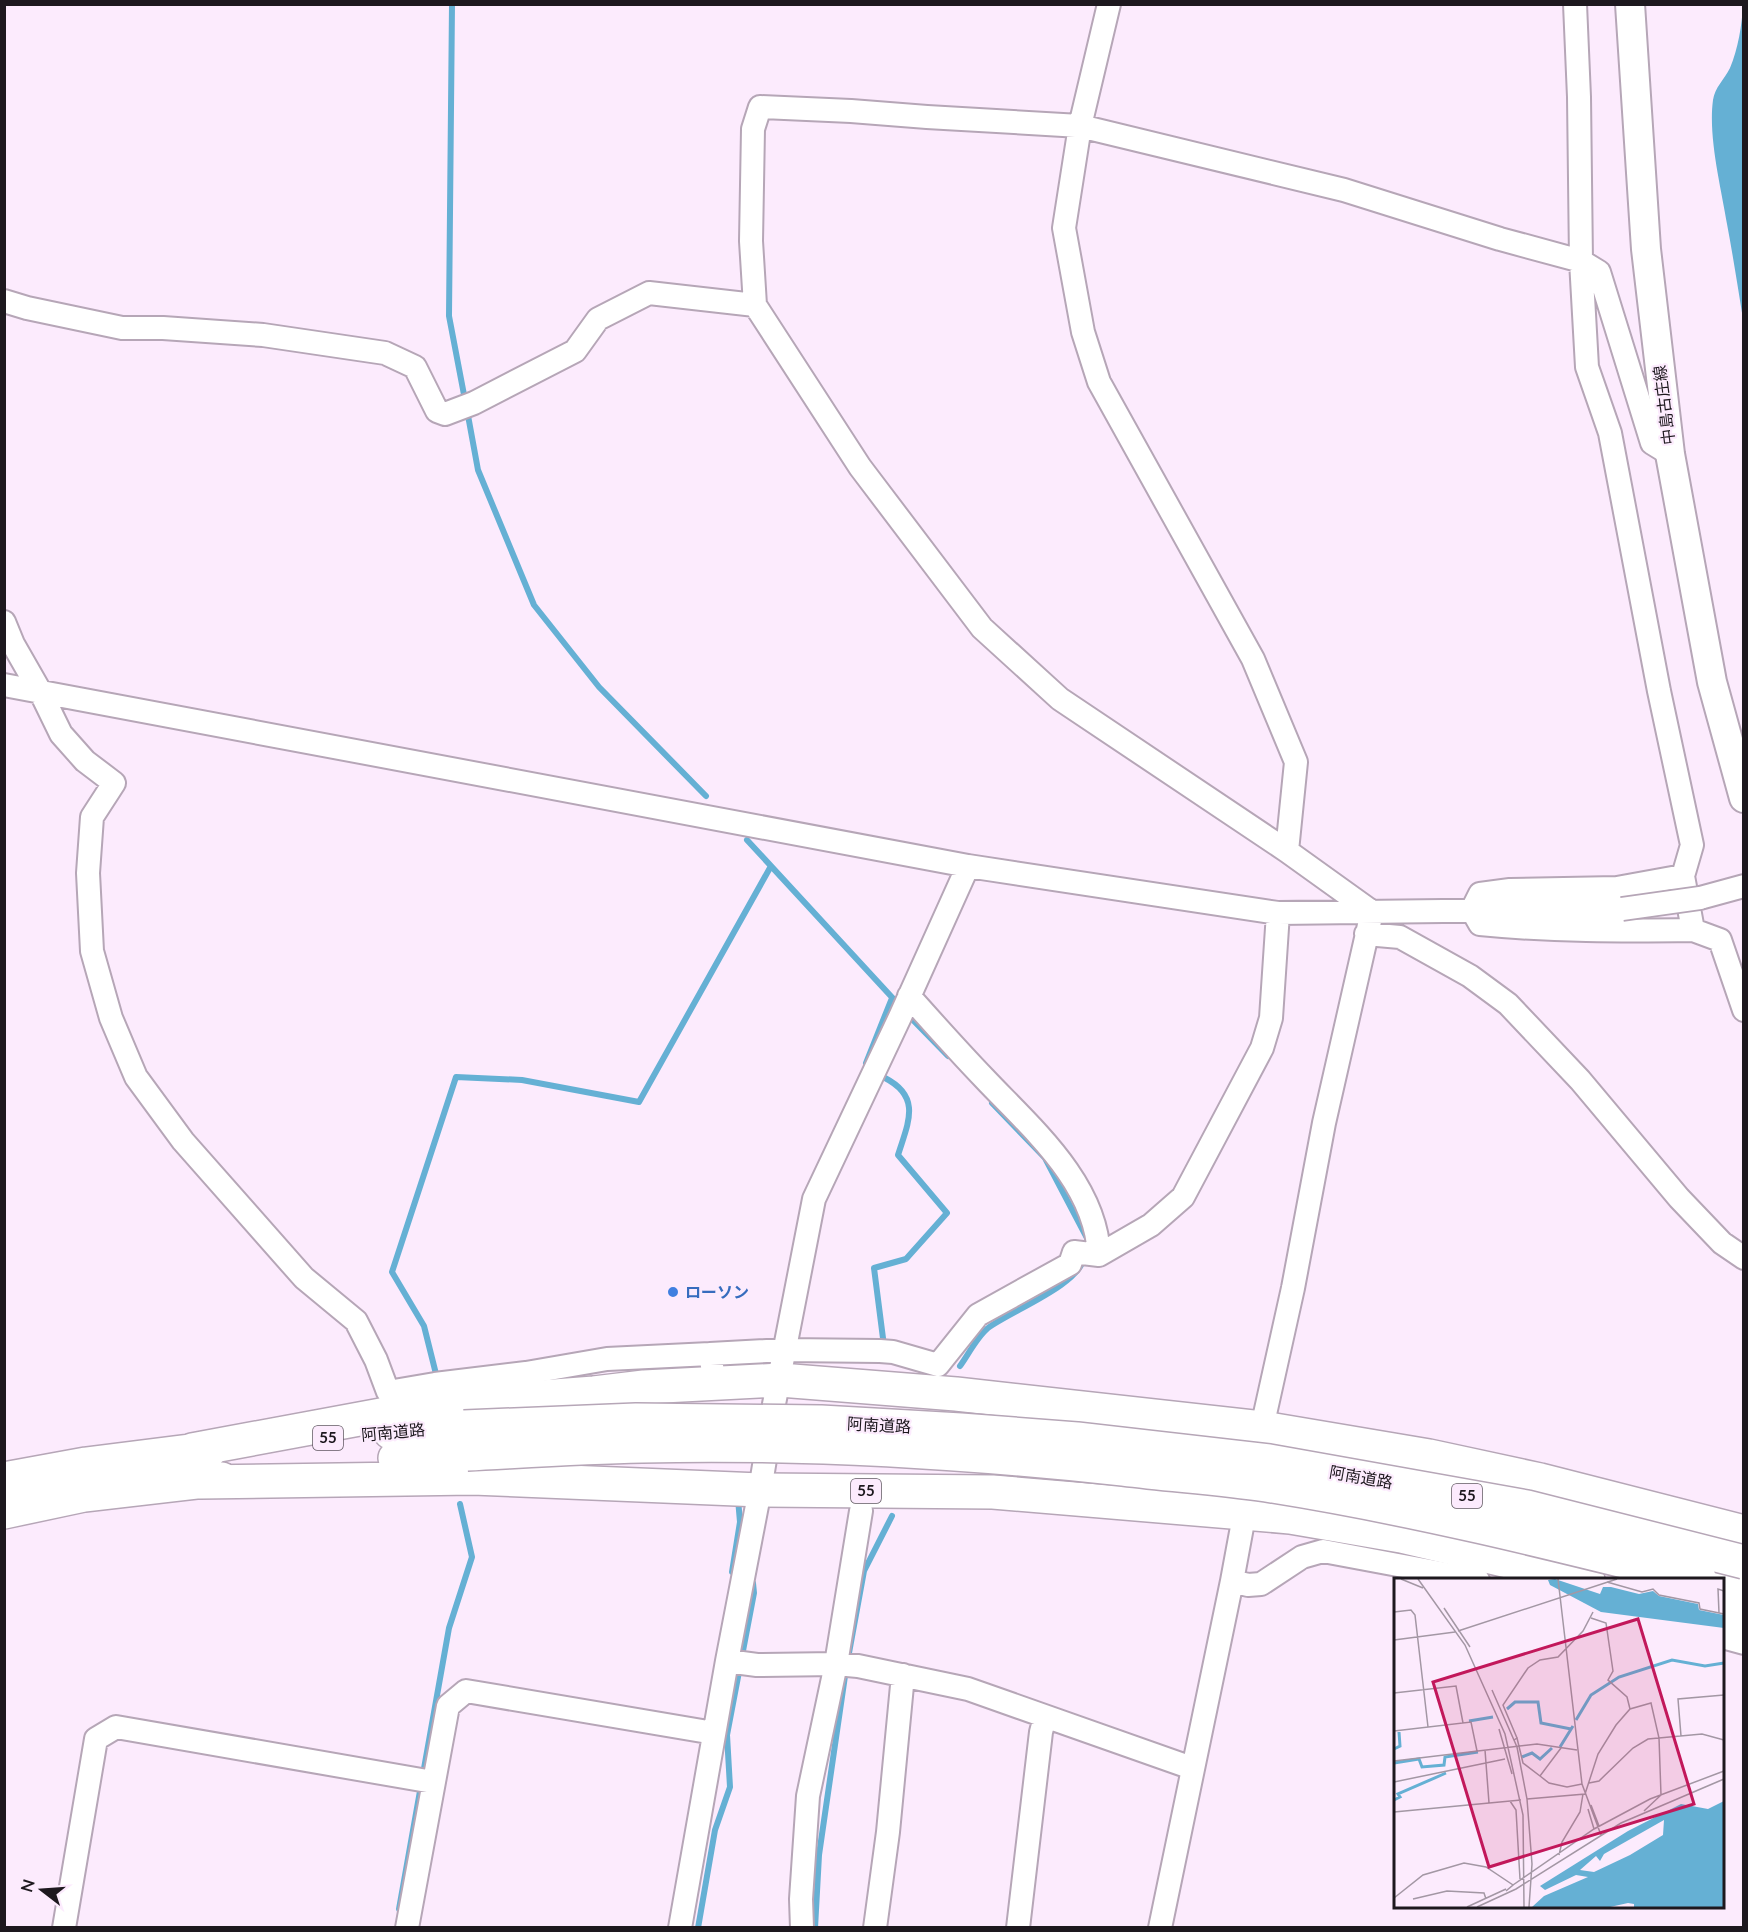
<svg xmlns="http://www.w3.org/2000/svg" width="1748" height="1932" viewBox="0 0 1748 1932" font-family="Lato,'Noto Sans JP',sans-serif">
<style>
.water{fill:#65b0d4}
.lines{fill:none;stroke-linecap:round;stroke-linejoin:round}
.stream{stroke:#65b0d4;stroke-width:6}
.minor-casing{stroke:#b6a6b7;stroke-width:26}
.major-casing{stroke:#b6a6b7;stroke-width:32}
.highway-casing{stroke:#b6a6b7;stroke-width:36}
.minor{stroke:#fff;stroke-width:22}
.major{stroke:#fff;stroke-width:28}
.highway{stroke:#fff;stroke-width:33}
.minor-bridge-casing{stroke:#b6a6b7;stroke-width:26;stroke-linecap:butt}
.highway-bridge-casing{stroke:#b6a6b7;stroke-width:36;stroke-linecap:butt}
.minor-bridge{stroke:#fff;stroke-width:22}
.highway-bridge{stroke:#fff;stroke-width:33}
.shop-dot{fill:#3f7fe0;stroke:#fcebfd;stroke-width:2}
.labels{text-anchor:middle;stroke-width:4.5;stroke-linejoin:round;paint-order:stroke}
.shield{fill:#fcebfd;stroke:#605761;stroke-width:1.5}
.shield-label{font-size:15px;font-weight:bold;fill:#1d181e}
.street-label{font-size:16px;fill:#1d181e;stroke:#fcebfd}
.shop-label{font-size:16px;font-weight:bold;fill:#366cbe;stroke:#fcebfd;text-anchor:start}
.inset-river{fill:none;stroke:#65b0d4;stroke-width:3}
.inset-road{fill:none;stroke:#a397a4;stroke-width:1.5}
.view{fill:#c2185b;fill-opacity:0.15;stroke:#c2185b;stroke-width:3}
.inset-edge{fill:none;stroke:#1d181e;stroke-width:3}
</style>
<rect width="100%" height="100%" fill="#fcebfd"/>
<path class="water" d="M1743,5H1744L1743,319C1738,288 1733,256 1727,224C1721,187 1708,137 1713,100C1715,87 1724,80 1730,68C1738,49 1742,25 1743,5Z"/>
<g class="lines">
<path class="stream" d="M452,4L449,316L465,400
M467,410L478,470L534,605L599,687L706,796
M747,840L900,1006
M907,1014L948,1056
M866,1063L892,998
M992,1103L1045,1158L1087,1238
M884,1346L874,1268L906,1259L947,1213L898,1155C908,1123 922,1097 885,1078
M960,1366C968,1355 977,1337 988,1328C1010,1311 1080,1285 1084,1257
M436,1374L424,1326L392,1272L456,1077L522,1080L639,1102L771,866
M732,1572L740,1522L738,1499
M849,1653L864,1571L892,1516
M399,1909L449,1628L472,1557L460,1504
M698,1928L715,1830L730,1787L727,1735L754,1593L753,1583
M815,1928L819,1855L846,1669"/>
<defs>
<path id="minor" d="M1109,4L1080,126L1064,228L1083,332L1099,382L1253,659L1296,762L1287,851
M1575,4L1579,97L1581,261L1587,367L1610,433L1659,691L1692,845L1683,876L1693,930L1720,940L1744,1010
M4,301L27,308L122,328H163L263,335L385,353L415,367L437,411L445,414L474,403L575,351L598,319L649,293L755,305
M4,622L13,644L41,693L61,734L85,761L114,783L92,817L88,873L92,951L111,1018L136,1077L183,1141L304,1278L356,1321L376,1360L388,1392L435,1384L526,1373L607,1359L710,1354L715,1384
M4,685L968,866L1278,913L1622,909
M1683,876L1617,888L1510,890L1480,894L1472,910L1480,924C1551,931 1622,931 1693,930
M1700,898L1744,886
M1366,934L1400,937L1470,976L1508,1004L1580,1080L1679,1198L1722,1243L1744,1258
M1099,1255L1151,1225L1183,1197L1262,1048L1271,1018L1278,913
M710,1354L785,1350L880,1351L893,1352L938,1365L978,1315L1070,1264L1074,1252L1099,1255C1096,1182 1030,1127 984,1078C958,1051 934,1024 909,996
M1259,1441L1293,1288L1324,1123L1372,912L1287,851L1060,699L982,628L860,467L755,305L751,241L753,129L760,107L851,111L927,117L1080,126L1344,190L1500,239L1581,261L1599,272L1652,443L1670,454
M1232,1581L1248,1585L1261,1584L1302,1557L1323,1551L1478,1580
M1722,1637L1744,1643
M727,1661L757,1665L836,1664L858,1666L968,1689L1192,1768
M64,1928L96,1739L116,1727L433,1782
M407,1928L448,1706L466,1691L714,1733
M680,1928L727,1661L760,1490L774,1404L814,1199L900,1017L968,866
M802,1928L801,1899L808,1796L836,1664L861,1511
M875,1928L888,1832L903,1675
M1018,1928L1041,1732L1045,1717
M1160,1928L1232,1581L1247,1500"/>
<path id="major" d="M1630,4L1646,249L1670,454L1712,682L1744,798"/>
<path id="highway" d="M390,1432L464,1427
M192,1450L435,1405L594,1393L644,1387L780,1380L956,1394L1262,1428L1429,1456L1540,1480L1744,1532
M395,1458L467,1454
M4,1479L86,1464L213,1448
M200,1482L473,1478L760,1490L993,1492L1290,1517L1401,1536L1588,1580
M4,1512L84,1495L222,1479
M1722,1586L1744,1592
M1722,1618L1744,1624"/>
</defs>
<use href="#minor" class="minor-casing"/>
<use href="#major" class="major-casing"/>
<use href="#highway" class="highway-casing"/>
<use href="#minor" class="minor"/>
<use href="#major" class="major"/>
<use href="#highway" class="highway"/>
<defs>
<path id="minor-bridge" d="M1622,909L1700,898"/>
<path id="highway-bridge" d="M464,1427L636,1420L821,1422L961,1430L1077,1439L1269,1461L1527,1507L1744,1562
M467,1454C525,1451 584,1447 642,1446C803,1442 963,1452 1123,1469C1171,1475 1219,1478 1266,1485C1413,1508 1556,1544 1700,1580"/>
</defs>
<use href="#minor-bridge" class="minor-bridge-casing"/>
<use href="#highway-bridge" class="highway-bridge-casing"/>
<use href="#minor-bridge" class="minor-bridge"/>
<use href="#highway-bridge" class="highway-bridge"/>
</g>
<circle class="shop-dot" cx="673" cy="1292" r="6"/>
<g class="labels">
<g class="shield">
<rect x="313" y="1426" width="30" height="24" rx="4.5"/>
<rect x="851" y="1479" width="30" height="24" rx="4.5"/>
<rect x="1452" y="1484" width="30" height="24" rx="4.5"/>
</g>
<g class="shield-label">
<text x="328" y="1443">55</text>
<text x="866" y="1496">55</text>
<text x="1467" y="1501">55</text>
</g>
<g class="street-label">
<text transform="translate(1664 405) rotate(-97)" y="6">中島古庄線</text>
<text transform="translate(879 1425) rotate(3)" y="6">阿南道路</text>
<text transform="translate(393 1432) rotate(-5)" y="6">阿南道路</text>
<text transform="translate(1361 1477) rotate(10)" y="6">阿南道路</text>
</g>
<g class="shop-label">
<text x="685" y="1298">ローソン</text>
</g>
</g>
<g transform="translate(1394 1578)">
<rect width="330" height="330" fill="#fcebfd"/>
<path d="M161,1L206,16L209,9H217L245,16L259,13L265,18L304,26L305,32L330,37V50L207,34L156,7L154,2ZM330,223V329H240V326L234,325L216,329H138L150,318L194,299L182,297L151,312L146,308L234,253L287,226L314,231ZM270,242L269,257L236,277L200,294L186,292L202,278L206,283L210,276Z" fill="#65b0d4" fill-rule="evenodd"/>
<path class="inset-river" d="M113,131L121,124H144L147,145L177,151M182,142L197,117L225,99L278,82L311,88L330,85M75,143L99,139M166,169L179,148M0,171L6,168L5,154M128,179L138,175L146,181L158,170M0,185L25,181L28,189L50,187L51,179L84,174M0,222L6,219L4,216L52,195"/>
<path class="inset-road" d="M7,1L29,10M24,1L71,67L111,156L129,237L130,329M164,1L188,206L207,257M213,4L248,14L259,11L265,17L305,25L306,31L330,36M50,30L76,69M0,34L17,32L21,37L34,149M325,35L324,11L330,13M197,40L212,45L219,93L214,102L233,119L236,131M64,53L223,1M0,62L61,54M98,112L123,169L133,221L138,286L135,329M0,115L62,108L69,145M105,151L118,196M0,153L77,144L83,173M287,158L284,121L330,117M123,160L129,185L146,198L167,170M120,162L123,160L109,127L134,90L146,82L164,79L189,53L199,34M91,172L95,225M0,183L143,166L183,172M146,198L155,205L173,209L188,206M0,204L111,181M195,205L205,203L239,170L254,161L308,156L330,162M133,221L191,216L204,176L222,147L236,131L257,125L265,160L267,217L250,233M116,223L122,232L126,301M197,227L205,248M194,231L200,251M0,234L127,222M165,277L168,264L186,234L189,216M119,307L200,251L256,221L330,193M0,320L29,297L70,285L92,289L119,307L112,313M19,321L53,313L90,315L92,321M73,329L112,311M83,329L122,311L227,245L330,201"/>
<path class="view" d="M244,41L300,226L95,289L39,104Z"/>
<rect width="330" height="330" class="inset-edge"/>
</g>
<rect width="1748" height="1932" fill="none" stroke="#1d181e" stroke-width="12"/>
<g transform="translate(42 1890) rotate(287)" stroke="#fcebfd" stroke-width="4.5" paint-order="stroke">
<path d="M0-4.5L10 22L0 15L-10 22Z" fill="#1d181e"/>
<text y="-9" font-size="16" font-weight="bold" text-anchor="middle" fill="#1d181e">N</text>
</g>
</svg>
